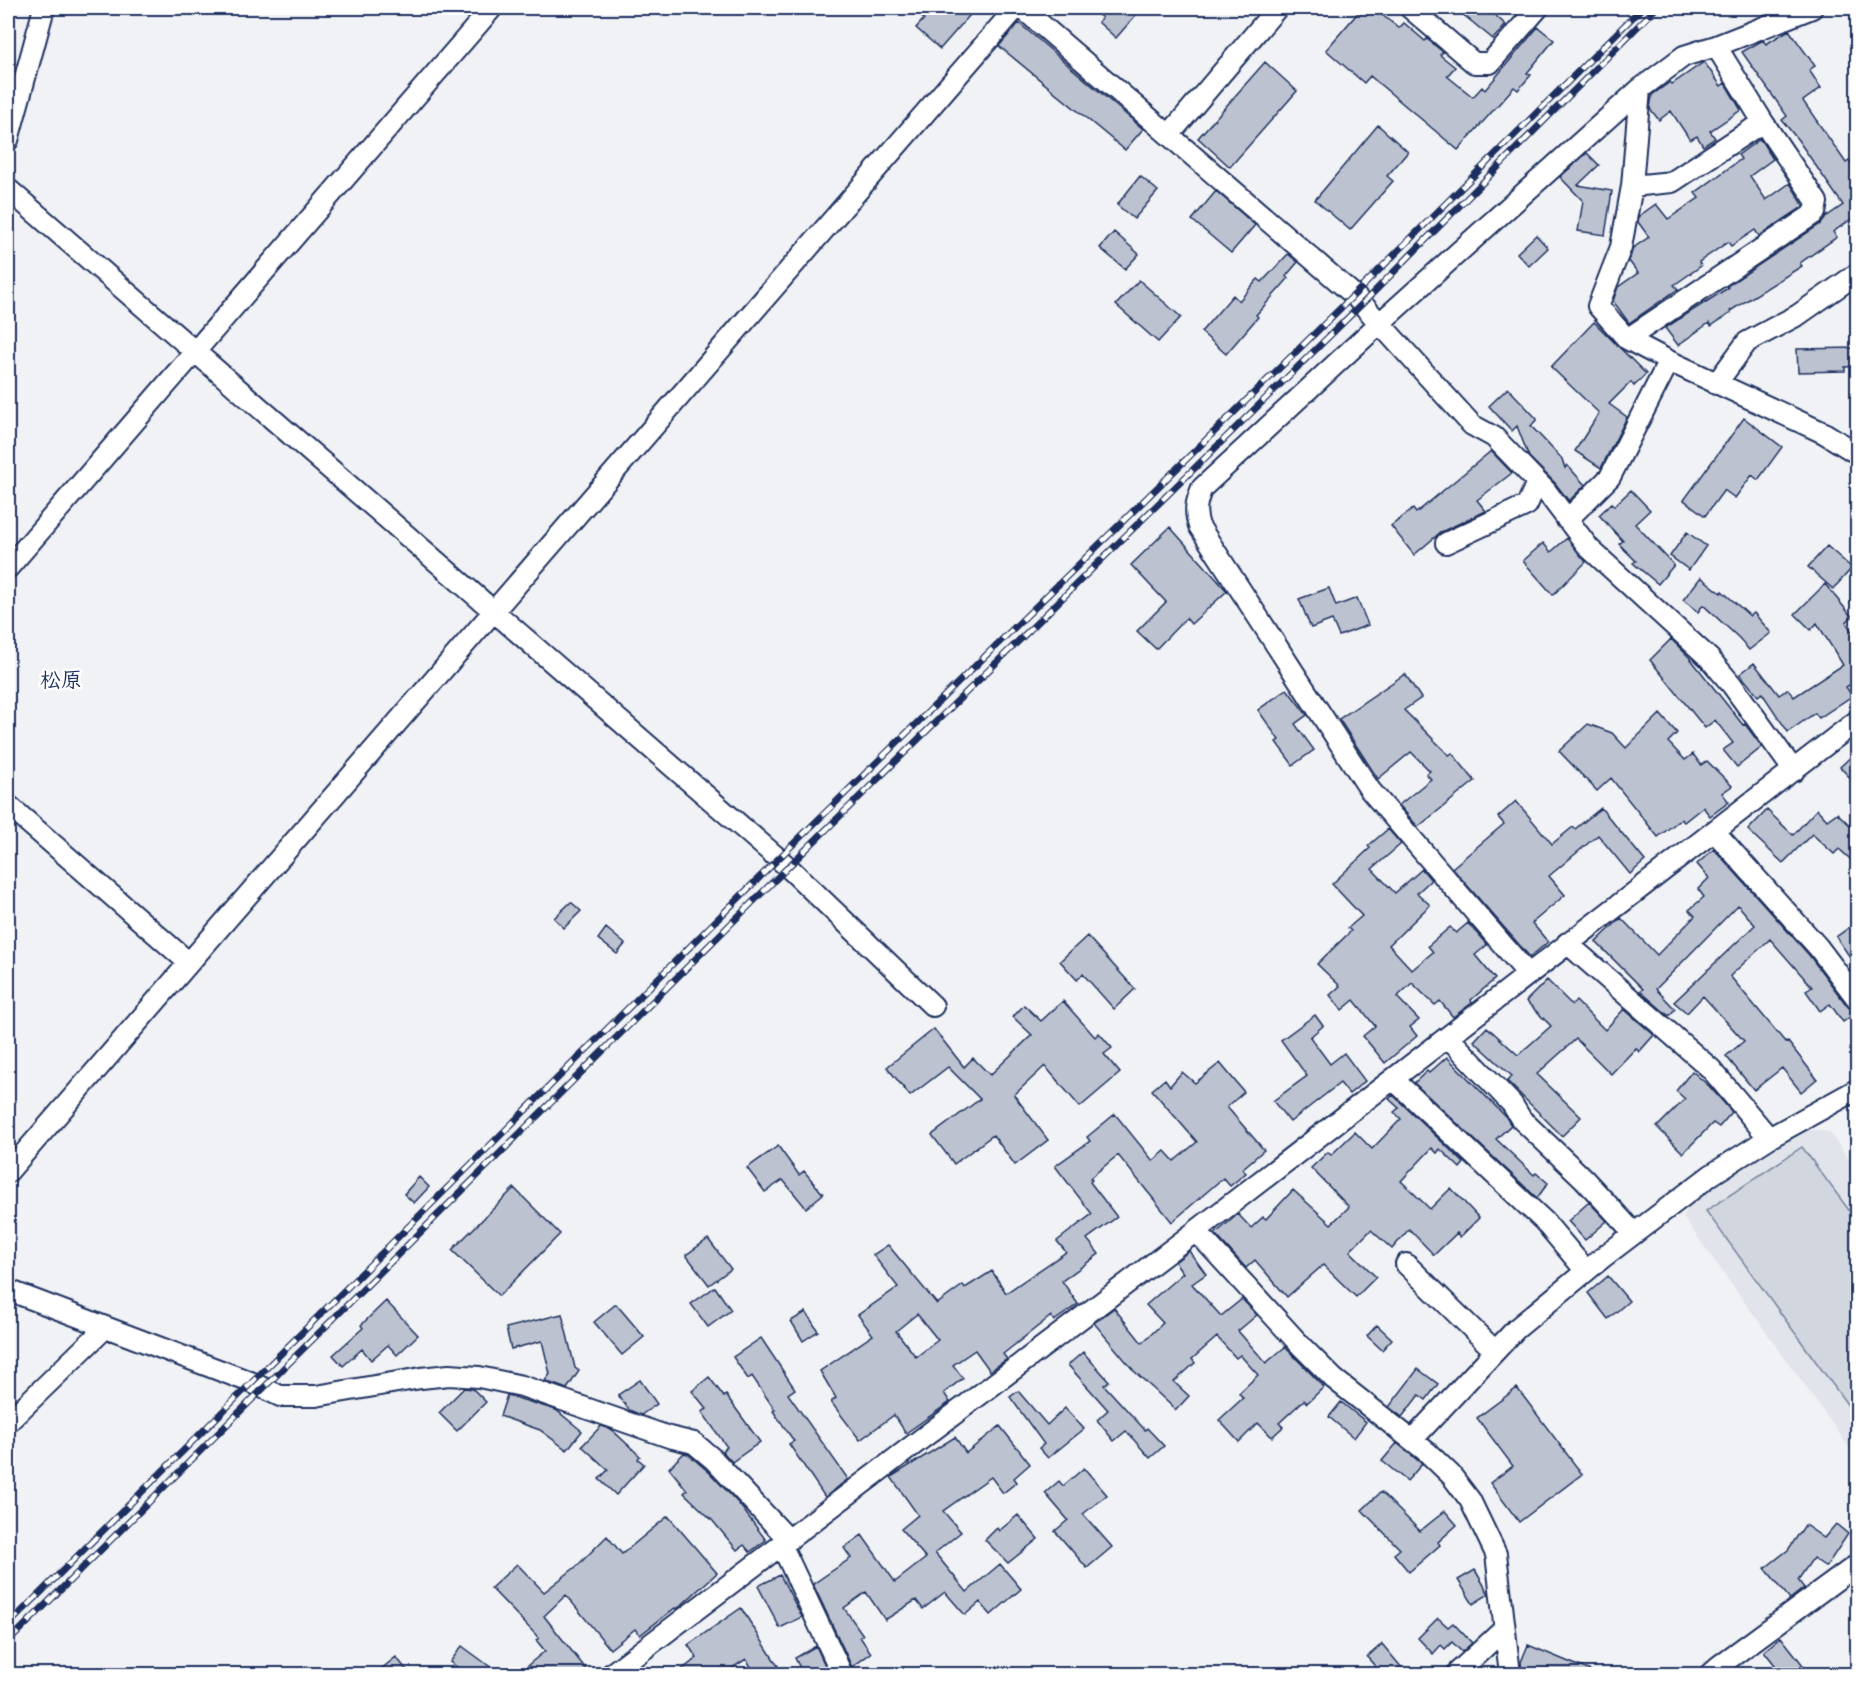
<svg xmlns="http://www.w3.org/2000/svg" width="1865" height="1682" viewBox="0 0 1865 1682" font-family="Kalam,'Klee One',sans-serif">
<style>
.built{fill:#e1e4ea}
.green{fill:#d2d6df;stroke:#76829e;stroke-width:1.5}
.building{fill:#bcc2d0;stroke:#1b2f5e;stroke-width:1.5;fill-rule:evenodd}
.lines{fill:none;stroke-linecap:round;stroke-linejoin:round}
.minor-casing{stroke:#1b2f5e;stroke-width:24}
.minor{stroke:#fff;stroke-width:20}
.rail-casing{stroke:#1b2f5e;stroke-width:7}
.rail{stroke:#fff;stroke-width:4.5;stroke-dasharray:14;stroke-linecap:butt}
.labels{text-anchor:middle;stroke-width:5;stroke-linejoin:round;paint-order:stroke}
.quarter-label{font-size:21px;font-weight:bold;fill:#1b2f5e;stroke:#fff}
</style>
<rect width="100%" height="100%" fill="#f1f2f5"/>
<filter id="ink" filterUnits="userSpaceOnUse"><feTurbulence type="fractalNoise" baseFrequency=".0167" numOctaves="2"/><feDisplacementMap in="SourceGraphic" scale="12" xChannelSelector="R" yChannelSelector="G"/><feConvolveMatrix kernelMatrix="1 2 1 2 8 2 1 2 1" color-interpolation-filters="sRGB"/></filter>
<g filter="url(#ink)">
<path class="built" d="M1803,1128L1829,1132L1857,1170V1458L1683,1217L1691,1202Z"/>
<path class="green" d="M1802,1147L1857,1221V1418L1706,1211Z"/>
<path class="building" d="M911,8H976L940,49L916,28L924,19Z
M1090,8H1142L1116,38L1098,22L1102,18Z
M1362,8H1373L1399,28L1404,23L1425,41L1427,39L1443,52L1440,55L1455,67L1447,76L1473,97L1482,87L1485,90L1538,27L1554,40L1527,73L1531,75L1518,90L1514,87L1458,150L1370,76L1364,83L1326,50Z
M1455,8H1487L1506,25L1493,39Z
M1019,23L1143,129L1125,150L999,46Z
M1789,30L1815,66L1809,70L1821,88L1803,101L1846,163L1849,161L1857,172V224L1853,218L1833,232L1837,237L1800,263L1802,266L1730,311L1731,313L1711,326L1709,323L1678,345L1665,328L1728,288L1727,286L1822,223L1826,217L1843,205L1798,140L1782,120L1787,116L1742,52L1763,40L1766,44Z
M1265,62L1297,91L1230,167L1198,138Z
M1704,62L1721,86L1725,83L1741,110L1710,131L1715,138L1703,146L1697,136L1690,140L1671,111L1659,120L1650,109L1652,95L1670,82L1672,84Z
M1378,125L1408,152L1387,176L1393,181L1350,230L1315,200Z
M1760,139L1773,159L1750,176L1766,200L1790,183L1804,206L1759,236L1755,230L1731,246L1728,242L1699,262L1701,266L1674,285L1678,289L1629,323L1613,301L1618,287L1638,273L1629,261L1633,248L1649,237L1638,222L1639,216L1656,204L1668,219L1699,198L1695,193L1741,159L1738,155Z
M1587,153L1599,165L1578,185L1612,191L1605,235L1578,231L1583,201L1560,177Z
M1140,176L1158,191L1134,219L1117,205Z
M1216,191L1255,225L1231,253L1192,220Z
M1114,232L1139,254L1125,269L1100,248Z
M1536,235L1548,248L1529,266L1517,253Z
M1288,254L1298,262L1286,276L1288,279L1256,315L1258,317L1226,354L1201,332L1233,295L1239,301L1258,279L1262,282Z
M1139,280L1181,317L1158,342L1116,305Z
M1594,322L1646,374L1634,386L1631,382L1609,404L1627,417L1601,468L1575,451L1599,413L1551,367Z
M1857,348V366L1845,367V371L1798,372L1797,349Z
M1508,388L1537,419L1531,426L1562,459L1565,468L1567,465L1585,485L1569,501L1555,483L1529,457L1517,426L1512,431L1489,406Z
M1744,418L1782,447L1758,480L1752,475L1735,498L1724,490L1705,516L1684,500Z
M1491,451L1512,473L1477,500L1486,511L1441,532L1414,555L1391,526L1413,509L1416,513Z
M1631,490L1650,510L1635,524L1674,565L1658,584L1633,563L1636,561L1619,544L1623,541L1599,515L1612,503L1614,506Z
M1170,527L1227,591L1191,624L1186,618L1156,649L1137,631L1166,602L1131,565Z
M1687,532L1706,546L1689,570L1670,556Z
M1567,538L1586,562L1553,595L1523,561L1543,543L1551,552Z
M1827,546L1852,568L1833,589L1808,567Z
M1701,577L1721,593L1722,591L1750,616L1754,613L1771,633L1749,650L1739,638L1703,605L1698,612L1683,600Z
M1825,584L1852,617L1846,622L1857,640V687L1854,682L1846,687L1852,696L1819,718L1815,713L1788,732L1762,693L1758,696L1740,674L1754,663L1779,695L1788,689L1794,697L1843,665L1817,623L1811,630L1795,614Z
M1329,588L1336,606L1357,598L1368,625L1339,636L1332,620L1311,628L1299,599Z
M1671,639L1690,658L1743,725L1745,724L1762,747L1737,767L1723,750L1733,743L1715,720L1705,728L1650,660Z
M1405,674L1421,698L1404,710L1449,755L1452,753L1475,781L1418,827L1399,805L1431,779L1426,774L1430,771L1411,752L1378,779L1339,719Z
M1287,689L1307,715L1295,724L1314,750L1293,765L1276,742L1279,740L1258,710Z
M1660,714L1677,733L1668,742L1685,760L1693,754L1701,765L1707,761L1732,786L1722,793L1729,802L1710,816L1703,807L1684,822L1681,819L1658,837L1611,778L1597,791L1559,751L1588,724L1612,733L1626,748Z
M1857,751V785L1840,767Z
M1516,801L1552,844L1573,827L1575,829L1601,808L1645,861L1630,874L1598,835L1549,876L1565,895L1532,923L1548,942L1530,957L1452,868L1504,824L1498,817Z
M1817,809L1827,820L1837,813L1857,832V865L1839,849L1834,854L1812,834L1783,863L1748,830L1767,810L1793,835Z
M1388,829L1401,844L1372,869L1395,893L1422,869L1431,880L1417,893L1430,905L1389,945L1412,970L1433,952L1428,946L1450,927L1456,933L1468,923L1487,945L1475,955L1495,979L1471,1000L1472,1003L1453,1017L1440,1001L1435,1005L1412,983L1397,997L1419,1020L1410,1027L1417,1036L1385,1063L1363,1036L1375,1026L1354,1000L1342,1010L1330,995L1340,986L1317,964L1351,931L1348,928L1362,916L1332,884L1370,848L1368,846Z
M1714,849L1809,955L1848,1007L1857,1012L1843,1022L1830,1004L1820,1011L1806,991L1812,987L1770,939L1730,976L1786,1043L1788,1042L1817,1079L1801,1092L1782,1068L1754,1090L1726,1056L1744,1041L1703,996L1687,1013L1674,1002L1755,925L1738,905L1656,989L1675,1009L1669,1016L1640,991L1643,989L1596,942L1621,918L1657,955L1695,916L1689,910L1704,897L1698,889L1709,878L1697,864Z
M571,902L581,911L564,928L554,918Z
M1857,922V967L1836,937Z
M606,928L625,944L617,954L598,939Z
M1087,936L1135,989L1114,1009L1083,974L1077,980L1060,961Z
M1547,980L1572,1005L1576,1001L1605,1030L1624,1009L1654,1035L1639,1052L1636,1048L1611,1074L1576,1039L1537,1074L1581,1117L1562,1136L1507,1081L1512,1076L1474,1041L1487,1027L1518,1055L1551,1026L1526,1001Z
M1063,1001L1095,1037L1099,1033L1112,1048L1104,1054L1120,1073L1080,1107L1045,1066L1014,1095L1048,1140L1015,1165L993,1135L954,1164L932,1135L980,1099L948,1067L910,1096L887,1067L934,1029L964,1067L973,1058L990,1075L1032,1035L1013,1017L1024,1005L1041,1021Z
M1315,1015L1323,1026L1310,1037L1330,1064L1344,1053L1365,1081L1349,1094L1340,1083L1290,1122L1273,1101L1307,1076L1281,1040Z
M1447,1057L1506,1117L1511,1125L1496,1139L1534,1175L1536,1173L1548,1183L1537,1198L1414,1083L1427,1071L1429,1073Z
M1220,1063L1244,1092L1227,1107L1264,1150L1242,1169L1246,1173L1230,1186L1223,1178L1172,1222L1118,1155L1090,1178L1092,1180L1090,1182L1117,1217L1087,1239L1099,1254L1062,1281L1078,1304L1054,1321L1051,1316L1003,1354L1007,1359L990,1371L975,1350L953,1365L963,1378L944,1393L950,1402L906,1433L894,1415L860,1440L831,1402L836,1398L820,1371L873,1335L858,1315L898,1287L873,1255L888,1245L937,1304L963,1285L965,1288L992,1271L1006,1293L1066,1252L1057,1241L1092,1214L1055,1166L1090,1141L1087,1137L1115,1114L1153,1161L1165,1151L1174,1161L1197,1142L1152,1090L1165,1079L1170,1086L1182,1072L1195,1083ZM917,1314L938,1340L916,1357L896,1331Z
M1692,1071L1709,1086L1732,1112L1719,1127L1713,1123L1683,1153L1657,1127L1685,1099L1676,1091Z
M1393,1095L1464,1163L1460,1168L1440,1149L1437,1153L1432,1148L1401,1181L1430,1209L1451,1188L1479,1218L1460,1237L1457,1233L1434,1255L1409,1229L1392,1249L1371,1230L1350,1251L1376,1277L1356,1297L1323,1265L1287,1297L1255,1260L1246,1268L1215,1234L1238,1214L1251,1228L1263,1217L1266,1219L1293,1190L1331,1224L1349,1207L1311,1168L1328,1152L1331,1155L1355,1132L1372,1149L1401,1119L1394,1112L1399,1108L1389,1099Z
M778,1146L799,1175L804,1171L823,1194L806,1208L783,1180L765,1192L747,1168Z
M419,1177L429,1187L414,1203L404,1194Z
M514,1188L560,1234L499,1296L452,1250Z
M1589,1202L1607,1221L1585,1240L1568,1221Z
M708,1239L731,1269L709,1285L686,1255Z
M1189,1251L1206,1274L1192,1284L1221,1316L1242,1299L1257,1315L1238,1331L1266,1363L1285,1347L1324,1387L1307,1403L1304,1400L1279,1423L1283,1427L1272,1437L1258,1423L1239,1442L1219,1420L1243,1398L1239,1393L1258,1375L1240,1355L1236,1358L1217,1337L1192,1359L1195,1363L1174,1382L1189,1396L1176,1410L1134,1371L1094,1323L1114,1308L1142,1343L1163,1323L1146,1305L1183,1273L1175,1262Z
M1608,1276L1629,1301L1608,1319L1588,1293Z
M715,1287L731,1310L708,1327L691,1304Z
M386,1301L418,1335L397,1355L388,1345L371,1360L362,1349L343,1366L333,1355L363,1328L361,1325Z
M616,1304L644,1337L622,1355L594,1322Z
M806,1312L818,1331L803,1341L791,1321Z
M562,1314L575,1368L579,1371L567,1389L545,1381L550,1374L542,1341L511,1349L506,1328Z
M1377,1325L1392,1339L1382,1350L1367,1336Z
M761,1338L795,1389L788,1394L848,1479L825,1497L789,1444L794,1441L773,1411L775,1410L752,1376L748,1379L733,1357Z
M1083,1352L1109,1381L1104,1385L1145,1430L1147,1428L1164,1446L1150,1458L1126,1431L1114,1441L1097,1420L1108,1410L1068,1365Z
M1418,1369L1438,1384L1426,1400L1419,1395L1402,1417L1389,1407Z
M709,1377L724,1397L726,1395L760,1442L732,1462L722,1451L727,1447L702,1412L707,1409L692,1391Z
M640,1380L657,1404L641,1415L629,1410L618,1395Z
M464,1388L473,1389L486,1402L457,1431L439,1413Z
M1517,1388L1582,1474L1519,1522L1490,1483L1513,1466L1477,1418Z
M1018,1391L1047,1425L1065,1408L1084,1429L1048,1458L1039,1448L1044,1444L1010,1397Z
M507,1395L556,1410L582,1431L567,1450L540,1430L500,1416Z
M1341,1402L1366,1422L1354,1438L1329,1417Z
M601,1426L612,1430L640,1456L638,1459L644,1464L616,1495L599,1479L608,1470L582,1446Z
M1000,1426L1030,1464L1014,1478L1017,1482L1003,1493L991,1477L943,1511L961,1532L935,1553L967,1592L1000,1564L1021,1589L991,1615L980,1602L965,1615L945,1592L923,1609L916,1600L885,1620L866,1592L844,1608L863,1635L860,1637L871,1653L852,1667L813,1584L851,1558L844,1548L862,1535L895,1582L926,1558L901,1529L918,1515L891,1477L955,1437L966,1453Z
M1397,1443L1422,1464L1407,1481L1382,1461Z
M684,1453L688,1454L710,1473L739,1504L766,1540L750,1552L744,1545L737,1550L712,1520L684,1493L687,1490L669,1468Z
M1084,1468L1107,1495L1083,1514L1112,1547L1087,1568L1055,1531L1068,1520L1045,1493L1059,1481L1063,1486Z
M1381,1492L1420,1531L1445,1511L1457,1525L1438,1542L1440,1545L1409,1572L1394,1554L1400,1549L1362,1510Z
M1018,1515L1038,1539L1008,1563L985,1540L997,1528L999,1531Z
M668,1516L717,1573L677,1609L675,1608L640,1635L635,1629L610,1649L566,1595L544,1616L590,1674H535L528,1665L545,1651L536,1640L539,1638L491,1588L517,1564L544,1592L577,1566L607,1536L622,1554Z
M1836,1524L1848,1534L1826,1567L1813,1558L1798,1580L1804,1588L1790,1599L1765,1568L1788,1550L1805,1525L1824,1538Z
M1475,1570L1489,1594L1473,1604L1458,1580Z
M780,1575L802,1617L780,1628L758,1586Z
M741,1608L783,1674H756L746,1659L723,1674H676L697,1658L688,1645Z
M1438,1618L1448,1627L1453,1623L1472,1643L1462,1652L1452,1642L1445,1649L1441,1645L1433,1654L1418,1638Z
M1781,1637L1810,1674H1782L1764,1651Z
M1382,1644L1407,1674H1382L1367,1657Z
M1528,1645L1598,1674H1526L1522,1673L1521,1662Z
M462,1646L500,1674H467L450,1662Z
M816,1646L829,1674H803L795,1658Z
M396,1657L410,1674H375Z"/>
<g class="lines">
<defs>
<path id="minor" d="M1022,8L1354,295L1472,425L1494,437L1546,491L1589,548L1709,658L1732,685L1794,771
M1410,8L1474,63H1490L1538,8
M1169,135L1277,8
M8,140L44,8
M1632,186L1672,182L1763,122
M8,189L788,867L933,1006
M1627,339L1815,213L1817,202L1763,122L1716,46
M1669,361L1824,433L1858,454
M1716,384L1747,342L1798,315L1858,273
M1567,520L1610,477L1669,361L1627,339L1598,306L1621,247L1632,186L1640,89
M1446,543L1527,505L1537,482
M8,568L492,8
M8,805L188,962
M1714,831L1818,947L1858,1000
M1567,943L1711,1069L1769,1138
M1528,974L1370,790L1199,526C1194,511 1196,502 1202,488L1381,322L1640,89L1684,56L1716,46L1812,8
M1448,1037L1512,1104L1521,1119L1583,1178L1634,1233
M1393,1079L1544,1221L1586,1271
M8,1172L1016,8
M1196,1231L1302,1347L1334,1379L1427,1452L1451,1475L1470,1500L1496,1554L1510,1674
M1406,1264L1495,1351
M8,1290L253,1383L280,1396H316L421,1378L449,1375L479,1377L522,1386L669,1437L694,1443L713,1459L789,1540
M8,1422L105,1328
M1412,1440L1516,1329L1602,1258L1711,1175L1769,1138L1858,1089
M782,1546L842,1674
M611,1674L1196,1231L1858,720
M1456,1674L1504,1629
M1710,1674L1719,1666L1858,1564"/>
</defs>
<use href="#minor" class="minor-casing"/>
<use href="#minor" class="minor"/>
<defs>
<path id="rail" d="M8,1625L778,859L1354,295L1642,8
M8,1642L788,867L1363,303L1656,8"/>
</defs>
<use href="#rail" class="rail-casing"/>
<use href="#rail" class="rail"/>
</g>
</g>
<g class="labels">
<g class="quarter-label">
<text x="61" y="687">松原</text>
</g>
</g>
<rect width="1865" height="1682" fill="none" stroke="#fff" stroke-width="30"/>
<rect x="15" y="15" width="1835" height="1652" fill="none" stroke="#1b2f5e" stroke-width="2" filter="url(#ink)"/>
</svg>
